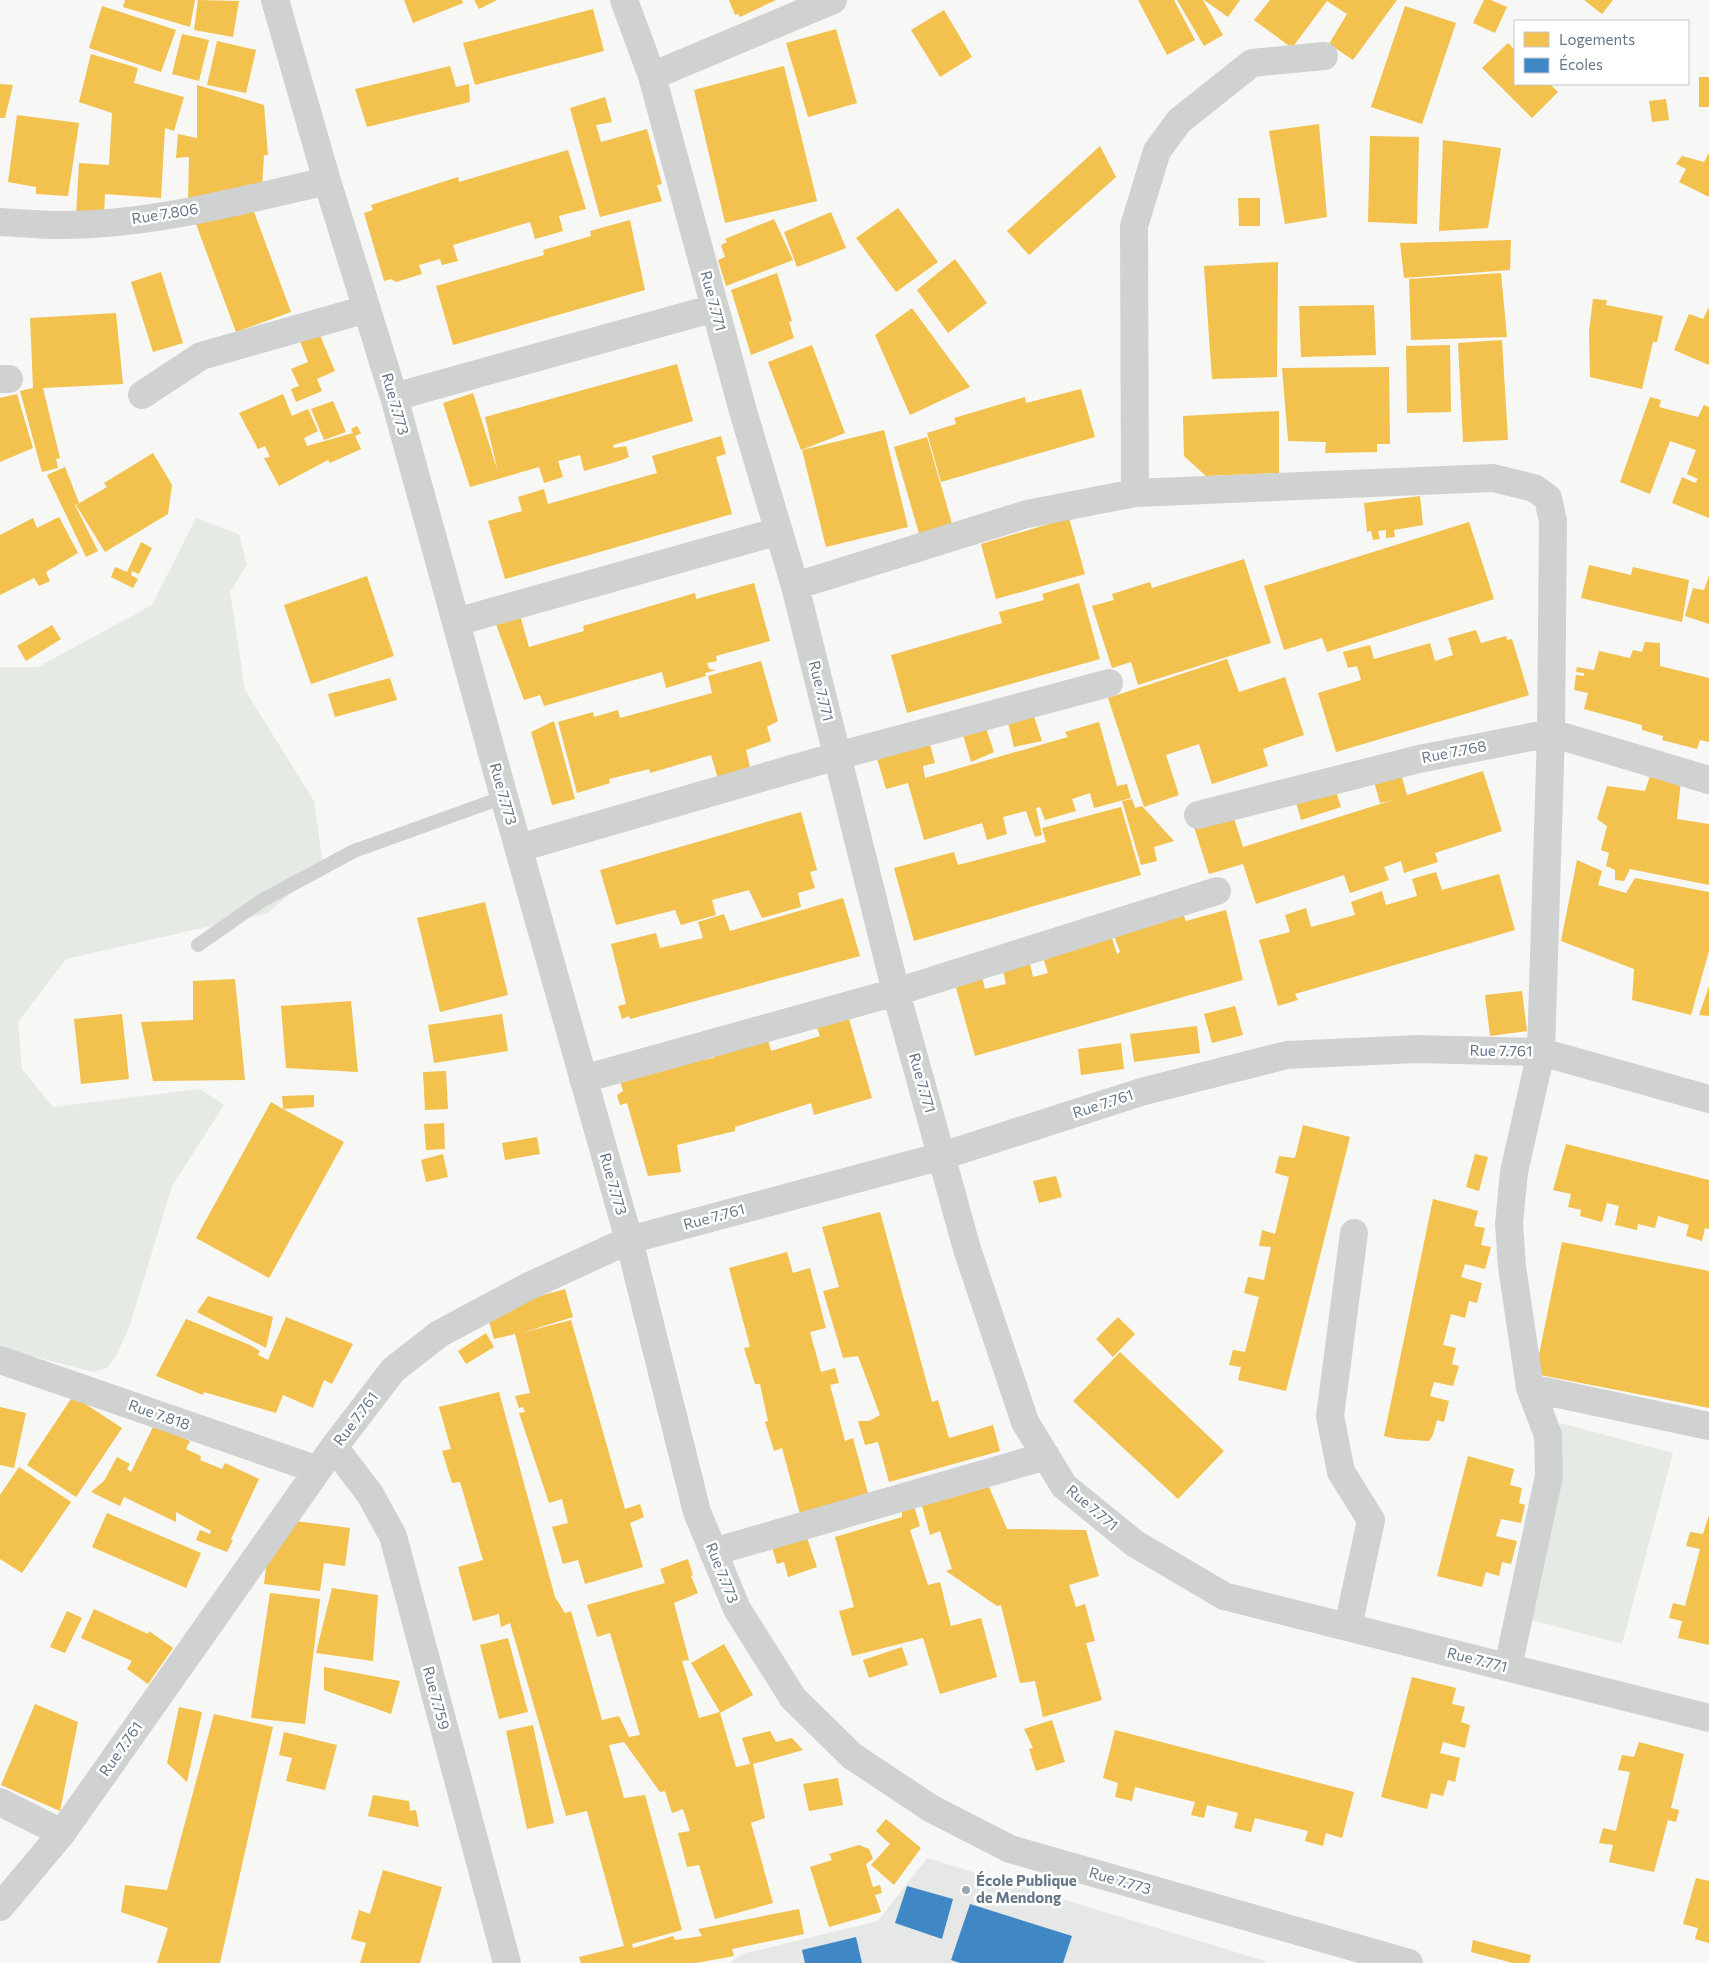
<svg xmlns="http://www.w3.org/2000/svg" width="1709" height="1963" viewBox="0 0 1709 1963" font-family="Commissioner,sans-serif">
<style>
.built{fill:#e6e7e7}
.green{fill:#e6eae4}
.homes{fill:#f2c14e}
.schools{fill:#3f88c5}
.lines{fill:none;stroke-linecap:round;stroke-linejoin:round}
.lane{stroke:#d0d2d2;stroke-width:14}
.street{stroke:#d0d2d2;stroke-width:28}
.poi-dot{fill:#98a4ae;stroke:#fff;stroke-width:2}
.labels{text-anchor:middle;stroke-width:5;stroke-linejoin:round;paint-order:stroke}
.street-label{font-size:15px;fill:#657788;stroke:#fff}
.poi-label{font-size:15px;font-weight:bold;fill:#657788;stroke:#fff;text-anchor:start}
</style>
<rect width="100%" height="100%" fill="#f7f7f6"/>
<path class="built" d="M927,1858L1265,1961L1266,1963H729L742,1954L878,1921Z"/>
<path class="green" d="M196,518L239,534L247,565L230,592L245,690L314,801L323,865L268,913L66,959L18,1022L22,1069L53,1107L200,1089L224,1105L172,1186L130,1325L117,1354L108,1367L94,1372L0,1348V667H38L152,605Z
M1560,1423L1673,1453L1622,1644L1509,1614Z"/>
<path class="homes" d="M125,0H195L190,27L123,7Z
M198,0L239,1L233,37L194,30Z
M404,0H462L463,3L413,23Z
M474,0H497L479,9Z
M729,0H776L740,17L738,14L735,15Z
M1138,0H1174L1195,40L1167,55Z
M1177,0H1203L1223,35L1204,46Z
M1204,0H1240L1228,17Z
M1270,0H1397L1353,60L1329,44L1347,14L1327,1L1292,48L1254,20Z
M1484,0H1491L1507,7L1495,33L1473,23Z
M1584,0H1613L1602,14Z
M102,6L176,30L161,72L89,48Z
M1405,6L1456,23L1422,124L1371,107Z
M593,9L604,51L475,85L463,43Z
M944,10L972,57L940,77L911,30Z
M836,29L857,103L808,117L786,43Z
M182,34L209,40L199,81L172,74Z
M217,41L256,50L246,93L207,85Z
M1508,43L1515,50V84H1550L1558,92L1532,118L1482,68Z
M91,54L138,68L134,83L184,97L174,131L165,128L161,198L105,194L104,213L76,215L79,163L109,165L112,113L79,102Z
M450,66L456,87L469,84L470,102L367,127L355,89Z
M784,66L817,201L725,223L694,90Z
M1699,77H1709V107H1699Z
M0,84L13,85L5,118H0Z
M197,85L264,105L268,155H264L262,188L188,201L189,157L176,158L178,134L197,138Z
M605,97L612,122L596,125L601,142L647,129L662,184L657,185L662,201L600,217L570,108Z
M1666,99L1669,120L1652,122L1649,101Z
M17,115L79,123L68,196L36,194V187L8,182Z
M1319,124L1327,217L1285,224L1269,131Z
M1370,136L1419,137L1417,224L1368,222Z
M1443,140L1501,148L1488,228L1439,231Z
M1100,146L1116,177L1029,255L1007,231Z
M568,150L586,209L559,216L563,231L535,239L530,222L453,245L458,261L442,265L440,259L419,265L422,274L396,282L391,279L384,281L364,213L373,210L371,205L458,177L459,182Z
M1709,153V197L1679,182L1686,169L1676,164L1682,156L1704,162Z
M1238,198H1260V226H1239Z
M251,204L291,312L236,332L196,224Z
M898,208L938,262L896,292L856,238Z
M831,212L846,248L797,267L784,232Z
M774,219L793,260L726,286L718,260L725,257L721,245L727,242L725,239Z
M630,220L645,290L453,345L436,286L544,255L543,250L591,236L590,231Z
M1511,240L1510,270L1404,278L1400,243Z
M955,259L987,303L948,333L917,290Z
M1278,262L1277,377L1212,379L1204,266Z
M161,272L183,343L153,352L131,282Z
M777,273L792,321L789,322L794,338L751,355L731,290Z
M1501,273L1507,337L1411,340L1409,279Z
M1593,299L1607,300L1606,305L1663,316L1657,342H1653L1642,389L1590,377L1589,331Z
M1374,305L1376,355L1301,357L1299,306Z
M1709,307V365L1674,350L1689,314L1703,319Z
M912,308L970,387L910,415L875,335Z
M116,313L123,384L43,388L60,458L56,459L58,468L42,472L20,391L33,388L30,318Z
M319,333L335,371L317,379L322,391L296,402L291,389L299,386L291,369L308,362L300,341Z
M1502,340L1508,440L1463,442L1458,343Z
M812,345L845,433L801,450L768,362Z
M1450,345L1451,412L1407,413L1406,346Z
M677,364L693,421L613,445L614,448L626,446L629,457L619,461L584,471L580,455L558,461L563,477L544,483L539,467L470,487L443,403L473,393L498,472L485,417Z
M1389,367L1390,444H1377V452L1325,453L1326,442L1288,441L1282,368Z
M1081,389L1095,437L941,482L927,433L956,424L954,418L1025,397L1026,403Z
M17,394L33,448L0,462V398Z
M283,394L292,416L308,409L318,431L304,438L307,446L353,433L351,429L357,426L361,433L355,436L361,449L330,463L328,460L279,486L264,458L270,457L265,446L258,449L239,413Z
M1650,397L1661,400L1659,407L1698,417L1704,405L1709,407V518L1672,503L1682,477L1695,483L1698,479L1687,474L1696,450L1670,441L1650,494L1620,482Z
M333,401L346,432L324,440L311,409Z
M1279,411V473L1206,476L1184,456L1183,416Z
M884,430L908,527L826,547L802,450Z
M721,436L726,454L716,457L732,514L505,579L488,521L522,511L518,497L544,489L548,504L657,473L652,456Z
M927,437L953,527L920,537L894,447Z
M153,453L172,485L168,514L105,552L76,505L107,487L104,483Z
M65,467L79,503L75,505L98,551L86,557L47,475Z
M1420,496L1423,525L1394,530L1395,537L1386,538V530L1378,531L1380,539L1373,540L1371,531L1367,532L1364,503Z
M59,517L78,553L46,572L50,581L39,586L34,578L0,595V535L33,518L37,528Z
M1069,518L1085,574L996,599L981,544Z
M1469,522L1494,599L1327,652L1322,638L1284,650L1264,586Z
M141,542L152,548L139,574L132,571L131,575L138,579L133,588L111,577L115,567L127,572Z
M1244,559L1271,643L1138,685L1131,662L1112,668L1092,606L1114,600L1112,594L1150,582L1152,588Z
M1589,565L1631,575L1633,567L1689,580L1682,622L1581,598Z
M367,576L394,656L311,684L284,605Z
M1709,576V624L1685,616L1693,588L1704,590Z
M754,583L770,641L716,656L717,661L707,663L709,669L716,670L705,673L706,676L666,688L662,672L544,706L540,695L524,700L494,619L519,612L529,647L584,631L583,626L695,593L696,599Z
M1079,583L1100,659L907,713L891,655L1002,623L999,612L1044,600L1042,594Z
M52,625L61,639L26,661L17,646Z
M1476,630L1481,643L1506,636L1507,640L1512,639L1529,695L1336,752L1318,693L1361,680L1357,666L1348,668L1343,652L1370,645L1374,659L1430,643L1435,661L1453,655L1448,638Z
M1645,642L1660,643V666L1709,678V742L1700,740L1697,749L1662,740L1663,736L1642,730V725L1584,709L1588,693L1574,690L1576,675L1584,676V673L1576,672L1577,667L1594,670L1599,651L1630,658L1633,650L1642,652Z
M1227,659L1239,692L1285,677L1304,735L1263,749L1268,766L1212,784L1199,744L1166,755L1179,795L1144,807L1108,698Z
M761,661L778,721L767,727L771,741L746,750L751,771L719,782L711,755L650,773L649,769L609,779L610,783L577,793L558,722L593,712L594,717L618,710L620,718L712,693L708,676Z
M390,678L397,700L335,717L328,694Z
M1032,710L1042,741L1014,747L1006,715Z
M554,721L575,799L552,805L531,732Z
M984,722L994,752L971,762L961,728Z
M1099,722L1117,786L1127,784L1131,798L1094,808L1090,793L1072,799L1076,811L1045,820L1040,807L1036,808L1042,835L1035,837L1026,811L1003,817L1007,834L987,840L982,823L924,840L908,783L886,789L876,755L928,737L935,763L923,766L925,778L1068,737L1065,732Z
M1399,767L1407,795L1483,771L1502,831L1435,853L1438,862L1404,873L1401,861L1384,867L1389,880L1350,893L1344,875L1256,904L1243,864L1209,874L1194,827L1233,815L1243,847L1393,800L1380,803L1372,774Z
M1651,773L1681,781L1677,819L1709,824V885L1630,869L1624,881L1615,880V870L1606,866L1609,853L1601,850L1607,826L1597,819L1607,786L1645,791Z
M1333,783L1341,807L1301,820L1294,795Z
M1132,799L1135,808L1142,806L1174,841L1154,847L1157,861L1141,865L1122,801Z
M1121,807L1141,875L914,941L894,868L954,852L958,865L1046,842L1042,828Z
M801,812L817,870L810,872L815,888L798,893L801,907L762,918L749,890L712,900L716,915L681,925L675,910L616,925L600,870Z
M1577,860L1602,871L1598,885L1626,893L1635,878L1709,892V951L1691,1015L1632,1000L1634,969L1561,941Z
M1436,872L1442,890L1499,874L1515,930L1295,994L1298,1000L1278,1006L1259,940L1290,932L1285,915L1306,908L1311,927L1355,915L1351,902L1382,891L1386,905L1417,896L1412,879Z
M843,898L860,956L630,1019L629,1016L622,1019L618,1006L626,1004L611,944L656,933L660,948L703,938L698,922L724,914L730,931Z
M485,902L508,995L440,1012L417,918Z
M1226,910L1243,980L975,1056L955,984L982,977L985,989L1006,984L1001,961L1029,959L1033,977L1048,973L1041,951L1112,938L1117,954L1120,952L1112,930L1183,914L1186,921Z
M235,979L245,1080L153,1081L141,1022L193,1020V981Z
M1709,986V1016L1699,1015Z
M1522,991L1527,1031L1490,1036L1485,995Z
M351,1001L358,1072L286,1068L281,1006Z
M1235,1006L1243,1035L1212,1043L1204,1014Z
M122,1014L129,1079L81,1084L74,1019Z
M502,1014L508,1051L434,1063L428,1025Z
M849,1019L872,1098L814,1115L811,1103L735,1127V1131L677,1145L681,1172L648,1176L627,1103L620,1105L617,1095L623,1091L618,1074L714,1058V1055L766,1033L771,1051L820,1036L817,1028Z
M1197,1026L1200,1053L1134,1062L1130,1034Z
M1121,1043L1124,1069L1081,1075L1078,1049Z
M446,1071L448,1109L425,1110L423,1072Z
M314,1095V1107L283,1109L344,1142L269,1278L196,1238L271,1102L283,1109L282,1096Z
M444,1123L445,1149L426,1150L424,1124Z
M1303,1125L1350,1137L1286,1391L1238,1380L1241,1367L1229,1365L1233,1350L1245,1352L1259,1297L1244,1293L1248,1277L1264,1280L1271,1247L1259,1246L1262,1230L1275,1234L1289,1177L1275,1173L1279,1156L1295,1158Z
M537,1137L540,1154L505,1160L502,1143Z
M1566,1144L1709,1180V1229L1705,1228L1702,1241L1686,1236L1689,1225L1658,1216L1655,1228L1638,1224L1637,1230L1615,1225L1619,1206L1607,1203L1602,1222L1580,1216L1581,1210L1568,1207L1571,1194L1553,1190Z
M443,1154L448,1177L426,1182L421,1160Z
M1475,1154L1488,1157L1479,1191L1466,1187Z
M1056,1176L1062,1197L1039,1203L1033,1181Z
M1433,1199L1478,1211L1474,1226L1485,1228L1481,1245L1491,1247L1485,1269L1465,1264L1461,1277L1482,1283L1477,1303L1469,1301L1465,1318L1451,1314L1443,1345L1456,1348L1452,1364L1459,1366L1453,1386L1434,1382L1430,1396L1449,1401L1444,1422L1437,1420L1433,1435L1429,1441L1397,1439L1384,1436Z
M880,1212L932,1402L938,1400L949,1438L993,1425L1000,1451L889,1482L878,1442L865,1445L858,1421H869L880,1415L858,1356L843,1358L823,1291L839,1287L822,1227Z
M1562,1242L1709,1271V1408L1535,1374Z
M787,1252L793,1273L810,1268L826,1328L810,1332L821,1372L835,1368L839,1383L830,1385L845,1441L853,1438L869,1497L800,1514L782,1448L774,1451L765,1422L768,1421L760,1384H755L744,1348L750,1347L729,1268Z
M565,1289L573,1317L521,1333L571,1320L625,1509L640,1504L644,1517L630,1523L643,1567L585,1584L578,1560L563,1564L552,1527L568,1523L562,1499L549,1503L519,1413L525,1412L523,1407L519,1408L515,1396L530,1393L515,1334L494,1339L486,1311Z
M208,1296L273,1317L266,1348L197,1312Z
M286,1317L353,1344L332,1384L324,1380L313,1408L283,1395L276,1413L204,1392L203,1395L156,1376L186,1319L250,1345L260,1351L258,1355L268,1360Z
M1118,1317L1135,1334L1113,1357L1096,1339Z
M486,1333L494,1347L466,1364L458,1351Z
M1120,1352L1224,1451L1178,1499L1073,1401Z
M499,1392L555,1597L565,1613L571,1611L602,1720L619,1716L629,1737L640,1735L610,1633L597,1637L587,1605L665,1583L660,1569L688,1559L693,1575L691,1576L698,1593L674,1603L689,1660L682,1661L699,1718L720,1712L691,1663L724,1644L753,1695L720,1713L736,1767L750,1764L742,1738L770,1731L776,1742L792,1738L803,1750L753,1764L765,1818L751,1823L773,1903L715,1919L699,1865L687,1867L678,1833L690,1831L683,1809L672,1813L665,1791L660,1792L624,1742L609,1745L624,1798L645,1795L682,1930L632,1944L633,1948L673,1936L675,1940L702,1936L698,1929L799,1909L804,1934L732,1949L734,1956L696,1963H581L579,1957L624,1946L587,1811L566,1816L510,1623L501,1627L499,1614L473,1621L458,1567L483,1560L460,1482L452,1483L442,1451L451,1449L439,1407Z
M73,1396L122,1428L76,1497L27,1465Z
M0,1407L26,1413L14,1468L0,1465Z
M154,1425L190,1441L186,1449L201,1456L200,1460L222,1469L225,1463L259,1479L231,1539L233,1540L227,1552L196,1540L200,1530L210,1534L211,1531L176,1512V1522L124,1497L120,1506L91,1492L104,1481L117,1457L130,1464L127,1469L131,1472Z
M1468,1456L1514,1469L1510,1485L1522,1488L1519,1503L1525,1505L1521,1523L1501,1519L1496,1536L1517,1541L1511,1564L1502,1562L1499,1576L1486,1572L1482,1587L1437,1576Z
M19,1467L71,1502L22,1573L0,1559V1495Z
M989,1487L1007,1529L1086,1530L1099,1576L1069,1585L1076,1607L1085,1604L1095,1641L1086,1643L1102,1700L1043,1717L1035,1681L1020,1683L1001,1605L997,1606L946,1571L952,1569L940,1531L930,1535L922,1506Z
M914,1506L920,1526L910,1530L928,1585L940,1582L951,1626L981,1618L997,1677L940,1694L923,1638L852,1656L839,1611L854,1607L835,1537L902,1517V1509Z
M107,1513L201,1553L186,1588L92,1547Z
M1709,1515V1645L1678,1638L1682,1621L1669,1618L1673,1603L1685,1606L1700,1549L1686,1546L1690,1532L1703,1534Z
M272,1518L350,1528L345,1566L324,1563L320,1591L264,1584Z
M805,1532L817,1567L788,1577L784,1562L777,1564L771,1544Z
M332,1588L378,1595L373,1661L316,1653Z
M270,1593L320,1599L305,1724L251,1718Z
M94,1609L148,1634L149,1631L173,1648L148,1684L127,1669L132,1661L81,1638Z
M67,1611L82,1618L65,1653L50,1647Z
M508,1638L528,1712L499,1719L480,1645Z
M902,1647L908,1665L869,1678L863,1660Z
M324,1667L400,1681L391,1714L324,1690Z
M1412,1677L1456,1688L1452,1704L1465,1707L1461,1722L1470,1725L1465,1748L1443,1742L1440,1753L1460,1758L1455,1782L1448,1780L1443,1796L1431,1793L1427,1809L1381,1797Z
M35,1704L78,1722L60,1811L1,1785Z
M179,1707L202,1712L187,1782L167,1763Z
M214,1714L273,1727L220,1963H157L168,1928L121,1912L125,1885L167,1890Z
M1052,1720L1065,1762L1036,1771L1029,1749L1033,1748L1024,1729Z
M533,1725L554,1823L527,1829L506,1731Z
M1115,1730L1354,1792L1342,1838L1326,1833L1323,1846L1305,1841L1308,1831L1255,1818L1251,1832L1234,1828L1238,1813L1207,1805L1204,1818L1191,1815L1195,1802L1135,1787L1132,1801L1115,1797L1118,1783L1103,1778Z
M284,1732L337,1745L325,1790L286,1781L292,1758L279,1755Z
M1639,1742L1684,1754L1671,1808L1679,1810L1676,1822L1668,1820L1654,1872L1609,1862L1613,1845L1599,1843L1603,1828L1616,1831L1630,1772L1618,1770L1622,1755L1634,1757Z
M838,1778L843,1805L809,1811L803,1784Z
M373,1795L409,1801L410,1811L416,1810L419,1827L368,1816Z
M886,1819L921,1848L894,1885L871,1865L890,1844L876,1831Z
M859,1845L869,1849L873,1859L866,1864L873,1887L880,1885L882,1893L875,1895L881,1912L829,1927L810,1867L832,1860L829,1854Z
M383,1870L442,1887L420,1963H360L366,1943L351,1939L359,1910L370,1914Z
M1696,1878L1709,1881V1943L1695,1939L1698,1928L1683,1924Z
M1473,1940L1531,1955L1529,1963H1513L1471,1952Z"/>
<path class="schools" d="M907,1886L953,1899L942,1939L895,1923Z
M970,1904L1072,1936L1063,1963H960L951,1960Z
M856,1937L862,1963H805L802,1950Z"/>
<g class="lines">
<path class="lane" d="M198,945L261,901L354,851L504,797"/>
<path class="street" d="M275,0L327,181L394,397L504,797L629,1240L697,1512L737,1609L793,1698L852,1756L932,1809L1010,1849L1409,1963
M624,0L652,76L743,411L795,586L896,992L967,1249L1025,1422L1064,1486L1134,1543L1224,1596L1709,1718
M652,76L833,0
M0,222C20,223 41,225 61,225C150,225 240,201 327,181
M0,379H9
M142,395L201,356L367,309
M394,397L715,308
M1135,493L1134,226L1157,151L1179,121L1252,63L1324,56
M795,586L1027,514L1135,493L1493,478L1534,488L1548,498L1553,521L1551,733L1541,1052L1514,1172L1509,1223L1512,1267L1530,1388L1548,1435L1549,1476L1508,1667
M456,622L779,531
M1198,815L1419,759L1551,733L1709,780
M519,848L837,756L1109,683
M583,1079L896,992L1217,891
M0,1360L318,1470
M1530,1388L1709,1426
M334,1447L370,1494L393,1536L507,1963
M713,1552L1046,1456
M1348,1627L1371,1520L1341,1472L1330,1416L1354,1233
M0,1802L62,1833
M0,1907L62,1833L334,1447L393,1370L439,1334L527,1287L629,1240L942,1156L1141,1092L1287,1055L1417,1049L1541,1052L1709,1099"/>
</g>
<circle class="poi-dot" cx="966" cy="1890" r="5"/>
<g class="labels">
<g class="street-label">
<text transform="translate(165 214) rotate(-9)" y="5">Rue 7.806</text>
<text transform="translate(713 301) rotate(75)" y="5">Rue 7.771</text>
<text transform="translate(395 404) rotate(74)" y="5">Rue 7.773</text>
<text transform="translate(821 691) rotate(76)" y="5">Rue 7.771</text>
<text transform="translate(1454 752) rotate(-11)" y="5">Rue 7.768</text>
<text transform="translate(503 794) rotate(74)" y="5">Rue 7.773</text>
<text transform="translate(1501 1051) rotate(1)" y="5">Rue 7.761</text>
<text transform="translate(922 1083) rotate(74)" y="5">Rue 7.771</text>
<text transform="translate(1103 1104) rotate(-18)" y="5">Rue 7.761</text>
<text transform="translate(613 1184) rotate(74)" y="5">Rue 7.773</text>
<text transform="translate(714 1217) rotate(-15)" y="5">Rue 7.761</text>
<text transform="translate(159 1415) rotate(19)" y="5">Rue 7.818</text>
<text transform="translate(356 1419) rotate(-53)" y="5">Rue 7.761</text>
<text transform="translate(1092 1508) rotate(40)" y="5">Rue 7.771</text>
<text transform="translate(722 1573) rotate(68)" y="5">Rue 7.773</text>
<text transform="translate(1477 1660) rotate(14)" y="5">Rue 7.771</text>
<text transform="translate(436 1698) rotate(75)" y="5">Rue 7.759</text>
<text transform="translate(121 1749) rotate(-55)" y="5">Rue 7.761</text>
<text transform="translate(1120 1881) rotate(16)" y="5">Rue 7.773</text>
</g>
<g class="poi-label">
<text x="976" y="1886">École Publique<tspan x="976" dy="17">de Mendong</tspan></text>
</g>
</g>
<rect x="1514" y="20" width="175" height="65" fill="#ffffff" stroke="#c1c9cf"/>
<rect x="1524" y="32" width="25" height="15" fill="#f2c14e" stroke="#c1c9cf"/>
<text x="1559" y="45" font-size="15" fill="#657788">Logements</text>
<rect x="1524" y="58" width="25" height="15" fill="#3f88c5" stroke="#c1c9cf"/>
<text x="1559" y="70" font-size="15" fill="#657788">Écoles</text>
</svg>
